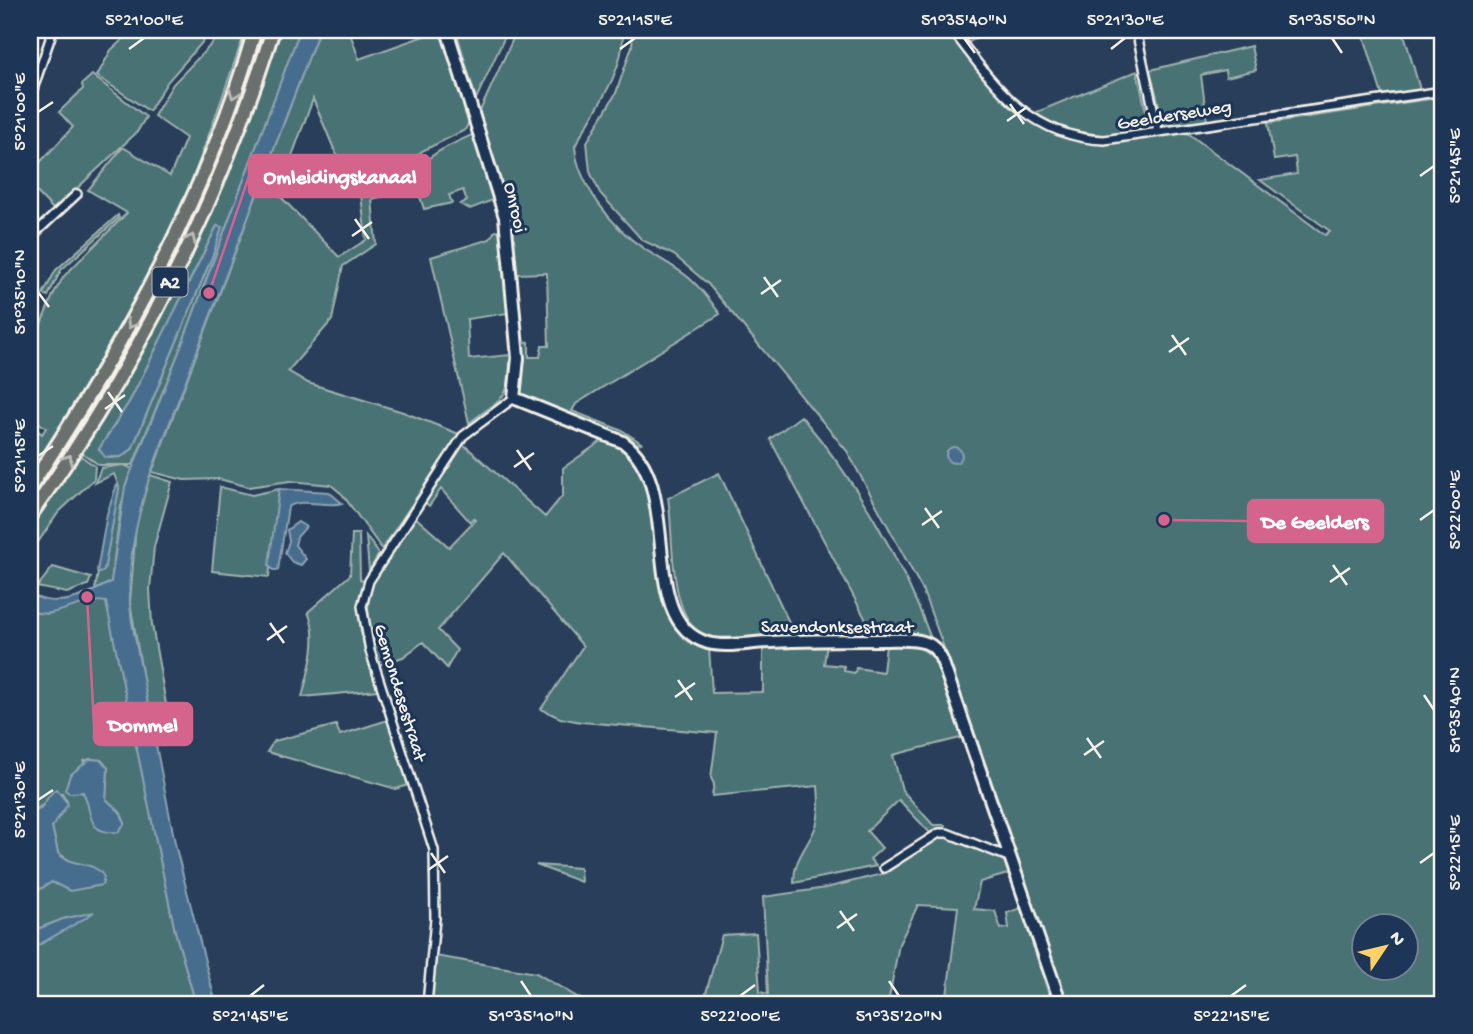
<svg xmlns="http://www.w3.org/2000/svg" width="1473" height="1034" viewBox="0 0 1473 1034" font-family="'Gochi Hand',sans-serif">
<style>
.green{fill:#4a7275;stroke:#9fb2ae;stroke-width:2;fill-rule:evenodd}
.water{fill:#466d8e;stroke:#8ca2b2;stroke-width:2}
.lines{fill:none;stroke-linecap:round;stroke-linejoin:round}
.street-casing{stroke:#f4f1e8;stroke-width:12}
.secondary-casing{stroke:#f4f1e8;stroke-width:16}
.highway-casing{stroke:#f4f1e8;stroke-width:18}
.street{stroke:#1d3557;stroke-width:7}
.secondary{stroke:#1d3557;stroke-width:10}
.highway{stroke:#6b706d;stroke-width:12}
.oneway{stroke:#bdbdb7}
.ticks{fill:none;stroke:#f4f1e8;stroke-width:2.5}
.labels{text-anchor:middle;stroke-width:6;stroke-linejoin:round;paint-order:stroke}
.shield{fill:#1d3557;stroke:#b4b9bc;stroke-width:2}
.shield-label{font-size:18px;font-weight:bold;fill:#f4f1e8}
.street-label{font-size:19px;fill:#f4f1e8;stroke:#1d3557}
.leader{fill:none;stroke:#d4648c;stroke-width:2.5}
.callout-dot{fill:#d4648c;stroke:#1d3557;stroke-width:2.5}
.callout{fill:#d4648c;stroke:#d4648c;stroke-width:2.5}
.callout-label{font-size:21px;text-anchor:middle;font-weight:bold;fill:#fff}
.neatline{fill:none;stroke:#f4f1e8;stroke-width:2.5}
.ticks-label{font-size:18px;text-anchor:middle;fill:#f4f1e8}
</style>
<rect width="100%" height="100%" fill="#293e5a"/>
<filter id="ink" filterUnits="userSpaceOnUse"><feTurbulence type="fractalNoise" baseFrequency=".0143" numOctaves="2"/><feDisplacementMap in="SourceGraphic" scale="14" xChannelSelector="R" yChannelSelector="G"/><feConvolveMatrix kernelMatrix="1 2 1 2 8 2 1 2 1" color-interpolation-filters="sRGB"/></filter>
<g filter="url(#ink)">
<path class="green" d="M133,30H213L168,81L149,111L97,76L111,50Z
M225,30H246C223,93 203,157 176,219C138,305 84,399 30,477V424L42,434L46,428L30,416V350L54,293L64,276L127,213L88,190L123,147L170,176L186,138L154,116L173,84Z
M278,30H300L181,347L133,465H99L81,452C165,313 229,185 278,30ZM217,226L221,227L214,252L132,449L121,457L108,458L99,449L131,399Z
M319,30H338V33L349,30L359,59L441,30L469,122L465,130L422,151L392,181L352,192L313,99L278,194L339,257L366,240L361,194L395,186L397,193L372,199L376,244L343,266L332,320L288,371L308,383L403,412L459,434L382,549L342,494L331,485L290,481L249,487L219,479L184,480L152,472Z
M456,30L507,32L476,99Z
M517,30H623C625,73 594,110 575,146C577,183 613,228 643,248C658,258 674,266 688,277C701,288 711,301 720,314L576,404L572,411L623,431L641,443L638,444L518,397L520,341L529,342V357H540L542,346H549L547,273L517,274L510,221L479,113Z
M633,30H949C988,80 1029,140 1099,142C1126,143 1157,135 1185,131L1325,235L1330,231L1260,180L1297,174L1295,157L1274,160L1268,123L1443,97V1004H1063L952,669L922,589L847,451L708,284L674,255L642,240L600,193L590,172L587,142L616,93L632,46ZM1364,926H1406V968H1364Z
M954,30H988L965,45Z
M1362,30H1403L1420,90L1382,95Z
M1251,46L1256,70L1226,77L1225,70L1201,75L1207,121L1164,125L1150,70Z
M1137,71L1150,129C1095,139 1082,140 1032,114Z
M92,75L146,117L137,132L54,210L30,185V173L73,127L59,112L83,89L82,84Z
M474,134L493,200L470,209L460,204L467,201L463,190L449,195L452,203L424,209L413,175C427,154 452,144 474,134Z
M118,215L119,218L61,270L48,296L43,294L56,270Z
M501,229L508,313L467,319L469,359L510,355C510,403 503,396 469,423L431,257L490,239L494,232Z
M801,416C856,480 903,562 932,641L874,635L770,439Z
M603,440C699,475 613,621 709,647L712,693L763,692V646L827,644L824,664L844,666V671L855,673L856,668L883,672L886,645L920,647L936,660L964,737L893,755L902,790L933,825H945V829L930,833L899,800L867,831L882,848L870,859L876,866L794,883C793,859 808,847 816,826C820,813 819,799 818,786L712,796L714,784L711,778L717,733L581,722L560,718L541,709L583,646L504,553L438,630L457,650L447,668L423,642L403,657L379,665C355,586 373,580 414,516L449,547L475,520L473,518L470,522L441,489L429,506L424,501L462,443L545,517L563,495V468Z
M78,454L95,466L94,479L58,513L30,554V524Z
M124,465L133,469L121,506L111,582L95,590L98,572L104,570L119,487L114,474L95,483L101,468Z
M719,473L795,635L788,638C765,639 734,645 712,639C665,627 675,535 668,498Z
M150,475L172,482L154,547L150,589L152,625L167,710L173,724L152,732L130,602L136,525Z
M220,487L252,495L279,489L269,577L212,571Z
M352,534H359L360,579L364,582C351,619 367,655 378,690L302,697C309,670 320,638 308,612L350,575Z
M366,536L379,554L369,571Z
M53,567L91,578L88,585L67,593L37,587Z
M87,601H106L175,931L196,1004H30V950L92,913L63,919L30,932V895L52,882C70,891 82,889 101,885L103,882L58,853L52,827L67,801L62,793L30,813V611L48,614ZM90,759L101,760L108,768L106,799L120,812L125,823L115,833C92,827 91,813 85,794L78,791L84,761Z
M388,720L408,785L396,789L267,752L274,741L336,725L340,735Z
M939,836H947L1007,862L1011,873L980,882L974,909L995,911L1001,929L1009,928L1007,913L1021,908L1052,1004H946L958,907L918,905L899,944L888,1004H703L722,935L756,933L760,992L768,994L763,897L826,888L886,873Z
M536,865L580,868L581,882Z
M435,956L536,973L582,1000L578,1004H430Z"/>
<path class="water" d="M300,30H319L150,475C136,522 124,573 132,622L176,848L216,1004H196L175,931L106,602C80,597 56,621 30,611V594C57,610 85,596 111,582L125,487L181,347Z
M217,226L222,227L214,252L132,449L121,457H105L99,449L131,399Z
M946 455a8 8 0 1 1 16 0a8 8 0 1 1-16 0Z
M117,484L119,489L104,571L99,573L97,571L107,514Z
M279,489L329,492L342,503C326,508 302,497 288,507L278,570H273L269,565Z
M298,522L306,527L297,537L295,545L306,559L301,565L292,562L285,553L289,541L287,530Z
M90,759L101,760L108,768L106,799L120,812L125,823L118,832C84,835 93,809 83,792L69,793L65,790L70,775Z
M56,789L68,804L52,827L58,853C70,868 94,859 104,877L102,885L70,891L52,882L30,895V813C45,811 45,796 56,789Z
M94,912L87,917L30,950V932L63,919Z"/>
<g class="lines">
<defs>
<path id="street" d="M952,30C994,85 1029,137 1104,140L1443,91
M1136,30L1158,131
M30,98L53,30
M30,238L77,194
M884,868L939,833H947L1011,858
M427,1004L435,919L434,850L370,651L362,606L369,581L463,436L514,398"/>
<path id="secondary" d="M447,30L505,217L518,358L514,398L623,442C686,486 634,621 708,643C727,648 752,642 772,642C809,640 846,640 884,640C897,640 914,638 926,643C935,646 940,655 943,663L1061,1004"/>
<path id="highway" d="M30,487C124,345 207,195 255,30
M30,515C136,368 218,203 273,30"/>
</defs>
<use href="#street" class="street-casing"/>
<use href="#secondary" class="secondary-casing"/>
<use href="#highway" class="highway-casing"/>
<use href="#street" class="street"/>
<use href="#secondary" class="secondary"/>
<use href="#highway" class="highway"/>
</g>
<defs><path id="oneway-chevron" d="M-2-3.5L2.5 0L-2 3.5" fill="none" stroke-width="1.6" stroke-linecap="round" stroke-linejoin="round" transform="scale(1.75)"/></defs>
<g class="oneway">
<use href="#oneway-chevron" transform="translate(234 94) rotate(110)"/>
<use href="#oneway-chevron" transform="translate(191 239) rotate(-65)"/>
<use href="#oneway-chevron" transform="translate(131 324) rotate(120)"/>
<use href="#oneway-chevron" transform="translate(68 459) rotate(-56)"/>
</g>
</g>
<path class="ticks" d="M964,38L975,53M1332,38L1342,53M129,49L144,38M620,49L635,38M1111,49L1125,38M1010,104L1024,124M38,112L53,102M1007,121L1027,107M1420,176L1434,166M355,219L369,239M352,236L372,222M764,277L778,297M38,292L49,307M761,294L781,280M1172,335L1186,355M1169,352L1189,338M108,392L122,412M105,409L125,395M517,450L531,470M38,456L53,446M514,467L534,453M925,508L939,528M1420,520L1434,510M922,525L942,511M1333,565L1347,585M1330,582L1350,568M270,623L284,643M267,640L287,626M678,680L692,700M1424,695L1434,710M675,697L695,683M1087,738L1101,758M1084,755L1104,741M38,800L53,790M431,853L445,873M1420,863L1434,853M428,870L448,856M840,911L854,931M837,928L857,914M521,981L531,996M889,981L899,996M250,996L264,985M740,996L755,985M1231,996L1246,985"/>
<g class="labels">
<rect class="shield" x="152.5" y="267.5" width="35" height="29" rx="5"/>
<g class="shield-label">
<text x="170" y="288">A2</text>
</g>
<g class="street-label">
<text transform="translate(1174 113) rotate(-9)" y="7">Geelderseweg</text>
<text transform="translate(517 207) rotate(77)" y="7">Onrooi</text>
<text x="837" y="632">Savendonksestraat</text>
<text transform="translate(402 692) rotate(73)" y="7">Gemondesestraat</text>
</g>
</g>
<path class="leader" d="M209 293L249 176M1164 520L1248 521M87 597L94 724"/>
<g class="callout-dot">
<circle cx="209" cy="293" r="7"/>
<circle cx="1164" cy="520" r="7"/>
<circle cx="87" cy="597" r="7"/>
</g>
<g class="callout">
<rect x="249" y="155" width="181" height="42" rx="7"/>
<rect x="1248" y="500" width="135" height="42" rx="7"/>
<rect x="94" y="703" width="98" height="42" rx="7"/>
</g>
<g class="callout-label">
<text x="340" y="183">Omleidingskanaal</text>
<text x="1315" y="528">De Geelders</text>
<text x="143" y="731">Dommel</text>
</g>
<rect width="1473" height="1034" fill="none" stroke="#1d3557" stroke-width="77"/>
<g transform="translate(1385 947) rotate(55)"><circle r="33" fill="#1d3557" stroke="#738091" stroke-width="2"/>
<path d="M0-5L12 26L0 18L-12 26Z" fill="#ffd166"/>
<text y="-10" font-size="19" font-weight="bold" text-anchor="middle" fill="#f4f1e8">N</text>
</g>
<rect x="38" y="38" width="1396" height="958" class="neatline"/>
<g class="ticks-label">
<text x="144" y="25">5°21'00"E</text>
<text x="635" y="25">5°21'15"E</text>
<text x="964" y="25">51°35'40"N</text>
<text x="1125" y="25">5°21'30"E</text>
<text x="1332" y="25">51°35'50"N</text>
<text transform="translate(19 112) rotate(-90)" y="6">5°21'00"E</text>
<text transform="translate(1454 166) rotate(-90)" y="6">5°21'45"E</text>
<text transform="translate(19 292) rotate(-90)" y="6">51°35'10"N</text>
<text transform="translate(19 456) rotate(-90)" y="6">5°21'15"E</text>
<text transform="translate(1454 510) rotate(-90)" y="6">5°22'00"E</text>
<text transform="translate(1454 710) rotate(-90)" y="6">51°35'40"N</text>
<text transform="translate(19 800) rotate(-90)" y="6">5°21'30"E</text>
<text transform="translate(1454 853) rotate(-90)" y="6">5°22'15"E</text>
<text x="250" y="1021">5°21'45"E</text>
<text x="531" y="1021">51°35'10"N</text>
<text x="740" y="1021">5°22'00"E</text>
<text x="899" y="1021">51°35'20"N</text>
<text x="1231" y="1021">5°22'15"E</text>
</g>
</svg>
